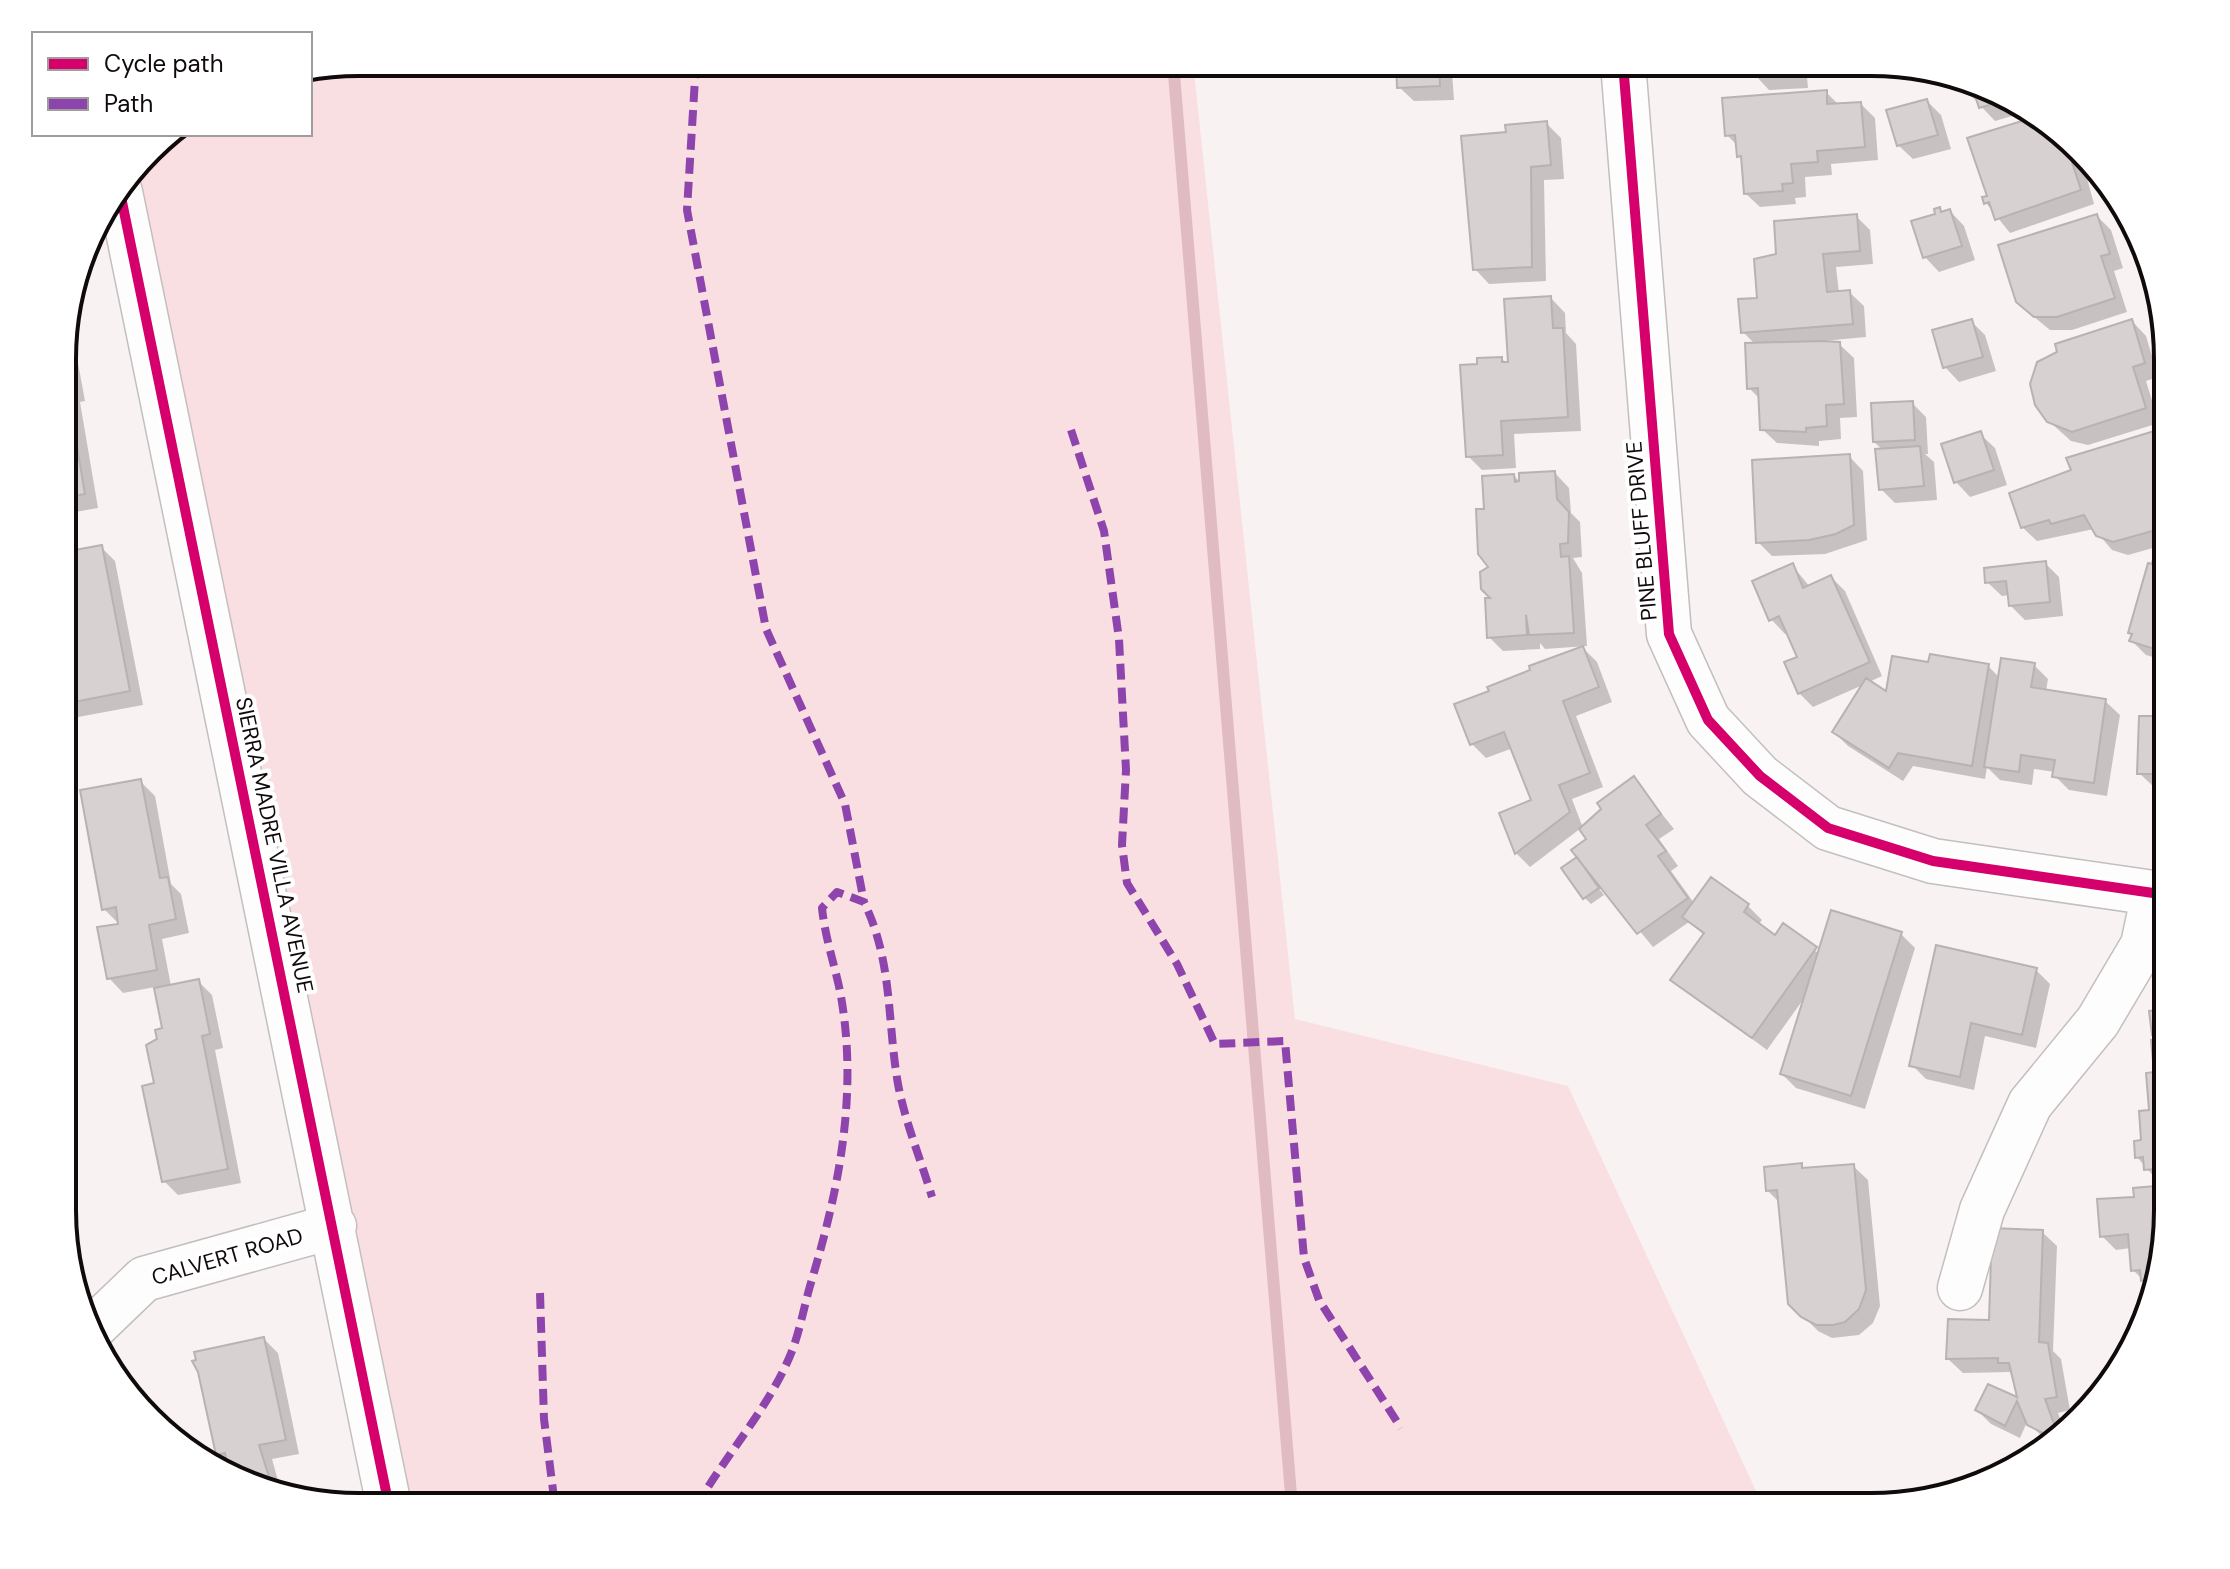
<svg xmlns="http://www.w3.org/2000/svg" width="2230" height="1569" viewBox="0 0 2230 1569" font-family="'DM Sans',sans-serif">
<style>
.green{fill:#fadfe2}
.shadow{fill:#0003}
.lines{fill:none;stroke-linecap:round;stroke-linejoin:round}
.stream{stroke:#e0bcc1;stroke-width:12}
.building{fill:#d7d1d1;stroke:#b8b2b3;stroke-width:2}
.minor-casing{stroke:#c5bebf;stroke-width:47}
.minor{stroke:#fefdfd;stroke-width:44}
.quiet{stroke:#8e44ad;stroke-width:8;stroke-dasharray:16 8;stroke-linecap:butt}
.cycleway-casing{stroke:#fff;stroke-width:15}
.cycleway{stroke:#d6006c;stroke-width:10}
.labels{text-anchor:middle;stroke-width:8;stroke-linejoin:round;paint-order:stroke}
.street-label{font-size:22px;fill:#110a0b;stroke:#fff}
.rim{fill:none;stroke:#110a0b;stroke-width:4}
</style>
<rect width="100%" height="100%" fill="#f9f2f3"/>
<path class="green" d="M359,62H1193L1295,1019L1568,1086L1758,1495L1822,1507L401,1506L359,1346L135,172L166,134H310V72Z"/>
<path class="shadow" d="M1400,62H1443L1452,72L1454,100L1414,101L1399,87Z
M1754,63H1830L1806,65L1808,88L1769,90L1755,75Z
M1967,78L2029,111L1995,121L1957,81Z
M1826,92L1839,105L1861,104L1875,118L1878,160L1831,164L1832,175L1805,177L1806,197L1795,198L1796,204L1760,207L1745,193L1743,160L1738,146L1727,135Z
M1927,101L1941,115L1951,149L1913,159L1898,145Z
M2040,117L2051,123L2082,160L2094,204L2010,233L1986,203Z
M1546,123L1561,138L1564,179L1544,180L1546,281L1489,284L1475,269L1508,134Z
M1939,210L1943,213L1950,211L1964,226L1975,260L1939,272L1925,257Z
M1856,216L1870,230L1873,264L1836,267L1839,293L1849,292L1864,306L1866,337L1823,341V344H1839L1854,358L1857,417L1840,418L1841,439L1819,441V446L1777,443L1762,429L1760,399L1749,388L1756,345L1743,332L1778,255Z
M2097,216L2111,230L2123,268L2114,271L2127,312L2072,330H2050L2033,316Z
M1551,298L1565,313L1566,333L1576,344L1581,431L1514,434L1516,468L1482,470L1468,456L1479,366L1501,359L1510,364Z
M65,318L68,334L74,341L85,401L80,402L98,508L64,514Z
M1971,321L1985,335L1996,371L1959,382L1945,367Z
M2132,321L2146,336L2158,377L2146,381L2159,423L2088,445L2071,441L2042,415L2032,384L2035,369L2046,358Z
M1912,403L1926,417L1928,454H1925L1934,462L1937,500L1895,503L1881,489L1884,451L1874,442Z
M2167,429V544L2128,555L2112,550L2094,529L2037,541L2022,527L2073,472L2069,460Z
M1980,434L1995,448L2007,485L1970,497L1956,482Z
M1849,456L1863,471L1867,540L1825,554L1772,556L1758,542Z
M1555,473L1569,488L1571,513L1580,522L1582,557L1573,558L1582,573L1587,646L1545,649L1540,643V649L1503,651L1489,637L1494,599L1487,561L1486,511L1514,476L1522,484Z
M101,547L115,561L143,705L78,717L64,704Z
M2154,562L2167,566V661L2146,655L2132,641L2130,632Z
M2045,563L2059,577L2063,616L2025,620L2010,605V595L2002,596L1987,582Z
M1792,565L1810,587L1831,577L1845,591L1882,676L1869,682L1888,694L1929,664L1988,666L2000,678L2034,665L2048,679L2046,691L2105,701L2120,715L2107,796L2069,790L2055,776V772L2034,769L2032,785L2000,780L1987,767L1985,779L1913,766L1903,781L1848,746L1834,732L1865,684L1813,707L1799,693L1800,658L1788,632L1785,634L1771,619Z
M1583,648L1597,662L1612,702L1576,716L1603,787L1572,799L1583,828L1634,779L1674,829L1659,839L1678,866L1671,871L1694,903L1748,906L1762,920L1758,925L1776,937L1820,953L1901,934L1915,948L1865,1109L1796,1088L1782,1074L1805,997L1767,1050L1673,980L1704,935L1689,922L1653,947L1594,876L1591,878L1604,895L1591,904L1585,898L1583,866L1589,839L1581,828L1530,867L1516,853L1502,814L1533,802L1513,748L1486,758L1472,744L1492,693Z
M2167,717V787H2154L2139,773L2141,718Z
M140,781L155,796L171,884L181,894L189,933L162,939L171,986L198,981L212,995L223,1048L215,1050L241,1183L178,1195L164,1181L156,1085L159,1039L164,1030L155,987L123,993L109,978L120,925L104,909Z
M2036,970L2050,984L2036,1048L1985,1036L1974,1090L1926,1079L1912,1065Z
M2167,1011V1229L2155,1292L2133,1270L2131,1248L2116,1250L2102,1236L2136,1198L2162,1186L2137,1157L2151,1112L2161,1042L2153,1035L2151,1012Z
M1801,1165L1806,1170L1853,1166L1868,1180L1880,1306L1873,1323L1859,1335L1832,1338L1818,1331L1790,1303L1780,1203L1768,1191Z
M2042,1232L2057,1246L2053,1351L2061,1359L2070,1410L2058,1413L2063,1427L2046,1440L2027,1422L2020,1438L1991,1424L1977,1410L1989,1386L2020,1401L2010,1372L1963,1373L1948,1359L1991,1322Z
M264,1339L278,1353L299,1454L272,1459L282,1495L263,1491L231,1474L229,1465L218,1454Z"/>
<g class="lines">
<path class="stream" d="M1173,62L1292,1507"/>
</g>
<path class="building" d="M1396,62H1439L1440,86L1397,88Z
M1752,63H1794L1795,75L1753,76Z
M1953,75L1967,78L2007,100L1979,108L1974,92L1969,94L1964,79L1955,82Z
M1827,90V104L1861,102L1865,147L1817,151L1818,162L1791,164L1793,183L1782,184L1783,191L1744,194L1741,156L1737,157L1735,135L1725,136L1722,98Z
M1927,99L1938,135L1897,146L1886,110Z
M2038,116L2051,123L2070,146L2067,147L2081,190L1995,220L1989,202L1984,204L1982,197L1987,196L1967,138Z
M1547,121L1551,165L1531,167L1532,267L1473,270L1461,136L1506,132L1505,125Z
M1940,207L1941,212L1950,209L1962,246L1923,258L1911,221L1935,214L1934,209Z
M1857,214L1860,251L1823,254L1827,292L1850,290L1853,324L1741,333L1738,299L1757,298L1754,259L1776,254L1774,221Z
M2097,214L2110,254L2101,256L2115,298L2057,317H2034L2016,302L1998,245Z
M1551,296L1553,328H1563L1568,417L1501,421L1503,455L1466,457L1460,365L1477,364V358L1502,357V362H1508L1504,299Z
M1972,319L1983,357L1943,368L1932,330Z
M2132,319L2145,363L2133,367L2146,408L2072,432L2047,422L2035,405L2030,384L2037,362L2057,352L2055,344Z
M1822,341L1840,342L1844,404L1826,405L1827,426L1806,428V432L1760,430L1758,388L1747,389L1745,343Z
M64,345L72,388H67L85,494L64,498Z
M1913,401L1915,440L1873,442L1871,403Z
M2167,427V527L2113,542L2096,536L2084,515L2051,524L2049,520L2021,528L2009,493L2071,470L2066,458Z
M1981,431L1994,470L1954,483L1941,444Z
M1920,446L1924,486L1879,490L1875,449Z
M1850,454L1854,525L1836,534L1809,540L1756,543L1752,460Z
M1555,471L1557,499L1569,512L1568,543L1560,544L1561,557L1569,556L1574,633L1529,635L1526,615L1527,635L1487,638L1485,598H1490L1481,589L1480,572L1488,567L1478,554L1476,509H1484L1482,476L1514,474L1515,482L1519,481V473Z
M102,545L130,691L64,704V552Z
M2153,559L2167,563V653L2129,641L2132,634L2128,633L2148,563L2152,564Z
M2046,561L2050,602L2009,606L2006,581L1985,583L1984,568Z
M1793,563L1803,588L1831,575L1870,662L1798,694L1784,662L1797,657L1779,616L1769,621L1752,581Z
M1583,646L1599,687L1563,701L1590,773L1559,785L1570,812L1515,854L1499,813L1531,800L1504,732L1470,745L1454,704L1489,691L1487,687L1530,670L1529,666Z
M1930,654L1989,664L1972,766L1898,753L1889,768L1832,732L1866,678L1886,691L1892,656L1928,662Z
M2001,658L2035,663L2031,687L2106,699L2094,783L2052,777L2055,760L2021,755L2019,772L1984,767Z
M2139,716H2167V774H2137Z
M1634,776L1661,814L1646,825L1666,851L1658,856L1688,898L1637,934L1571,850L1586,839L1579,829L1601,809L1597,803Z
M141,779L160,878L168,877L176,919L149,925L157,970L107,979L97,927L118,924L116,907L102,910L80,790Z
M1577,857L1599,888L1583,899L1561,868Z
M1711,877L1749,904L1744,912L1775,935L1783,923L1817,947L1752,1038L1670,980L1704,933L1682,917Z
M1831,910L1902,932L1851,1096L1780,1074Z
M1936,945L2037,968L2022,1035L1971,1023L1960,1077L1909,1066Z
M199,979L210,1034L202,1036L228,1169L162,1182L142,1086L154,1083L146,1045L157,1039L155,1030L162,1028L154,988Z
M2167,1009V1034L2152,1035L2149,1011Z
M2167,1039V1168L2144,1170L2143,1157L2135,1158L2134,1141L2141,1140L2139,1111L2149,1110L2146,1073L2154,1072L2151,1040Z
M1802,1163V1168L1854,1164L1866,1290L1859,1309L1845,1322L1833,1325H1816L1801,1317L1788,1304L1777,1190L1766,1191L1764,1167Z
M2167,1185V1229L2157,1279L2141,1281L2140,1270L2131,1271L2128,1234L2100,1237L2097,1199L2134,1197L2133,1188Z
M1992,1228L2043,1230L2039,1342L2048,1343L2057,1397L2045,1399L2057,1432L2051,1437L2027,1425L2017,1401L2005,1426L1975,1410L1988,1384L2017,1397L2009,1363H1998V1358L1946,1359L1948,1319L1989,1320Z
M264,1337L286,1440L259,1445L274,1493L229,1473L225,1453L216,1455L198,1372L192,1361L196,1360L194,1352Z"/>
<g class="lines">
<defs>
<path id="minor" d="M1623,63L1669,634L1708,720L1760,776L1828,828L1933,861L2167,895
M120,192L389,1506
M1960,1288L1982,1210L2030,1104L2098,1021L2143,945L2154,893
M92,1329L144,1279L334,1226"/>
</defs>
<use href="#minor" class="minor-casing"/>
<use href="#minor" class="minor"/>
<path class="quiet" d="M696,62L687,210L766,629L845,804L864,902
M1071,430L1104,531L1119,639L1126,770L1122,845L1127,883L1177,964L1215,1044L1285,1041L1304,1258L1319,1300L1401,1428
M540,1293L544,1419L555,1506
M696,1507C726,1454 770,1407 792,1351C800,1330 804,1307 810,1286C839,1190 859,1092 840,991C834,963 825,937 822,908L837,892L864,902C893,962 887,1021 898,1084C905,1122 921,1160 932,1197"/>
<defs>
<path id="cycleway" d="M1623,63L1669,634L1708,720L1760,776L1828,828L1933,861L2167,895
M120,192L389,1506"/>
</defs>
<use href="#cycleway" class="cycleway-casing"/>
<use href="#cycleway" class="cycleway"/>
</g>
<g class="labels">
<g class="street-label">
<text transform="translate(1641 531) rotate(-95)" y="8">PINE BLUFF DRIVE</text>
<text transform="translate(275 845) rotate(78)" y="8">SIERRA MADRE VILLA AVENUE</text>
<text transform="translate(227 1256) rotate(-16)" y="8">CALVERT ROAD</text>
</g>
</g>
<path d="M0 0H2230V1569H0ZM359 76H1871A283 283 0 0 1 2154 359V1210A283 283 0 0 1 1871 1493H359A283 283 0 0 1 76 1210V359A283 283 0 0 1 359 76Z" fill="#fff" fill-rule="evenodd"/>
<path class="rim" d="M359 76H1871A283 283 0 0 1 2154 359V1210A283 283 0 0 1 1871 1493H359A283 283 0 0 1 76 1210V359A283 283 0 0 1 359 76Z"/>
<rect x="32" y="32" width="280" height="104" fill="#ffffff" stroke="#a09d9d" stroke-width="2"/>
<rect x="48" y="58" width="40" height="12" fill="#d6006c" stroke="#a09d9d" stroke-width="2"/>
<text x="104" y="72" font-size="24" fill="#110a0b">Cycle path</text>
<rect x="48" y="98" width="40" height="12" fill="#8e44ad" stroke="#a09d9d" stroke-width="2"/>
<text x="104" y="112" font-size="24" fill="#110a0b">Path</text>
</svg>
